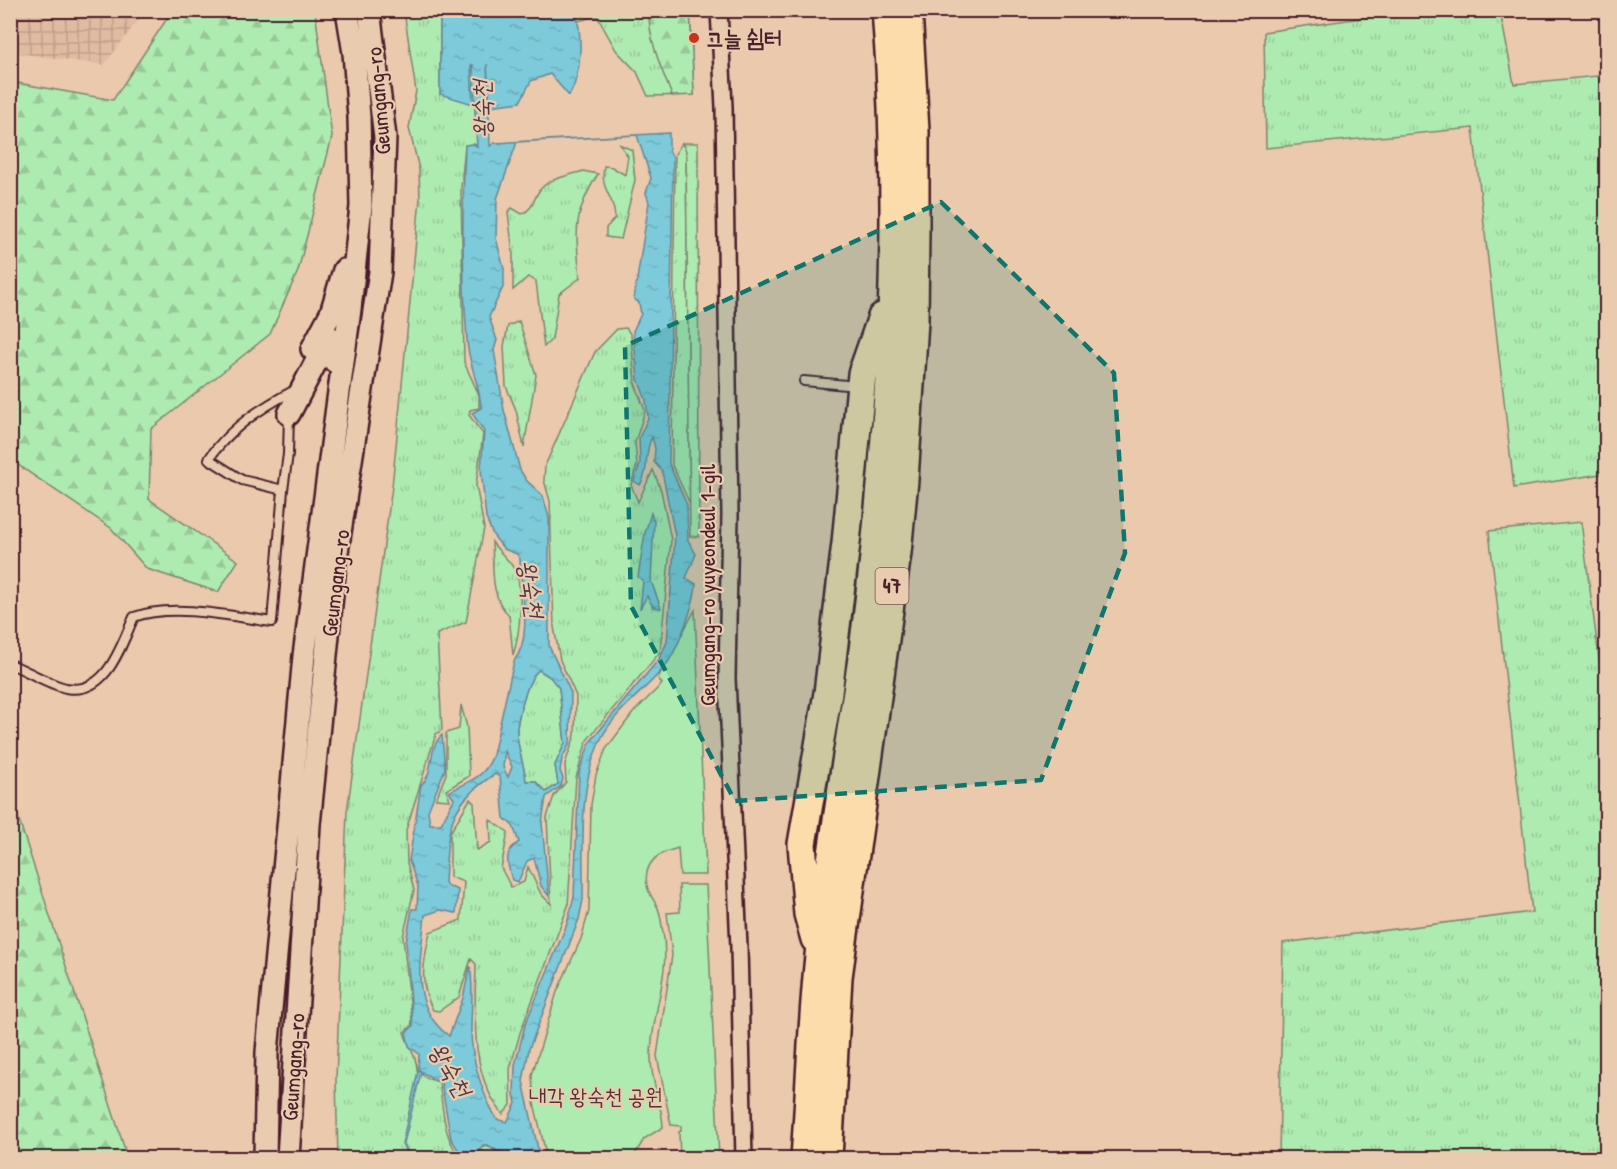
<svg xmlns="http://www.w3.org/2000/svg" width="1617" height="1169" viewBox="0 0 1617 1169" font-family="'Patrick Hand','Poor Story',sans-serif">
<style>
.industrial{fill:url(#industrial-grid)}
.grass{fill:url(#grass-tufts);stroke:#7c856e;stroke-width:1.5}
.forest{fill:url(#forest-firs);stroke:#7c856e;stroke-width:1.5}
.park{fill:#aeebb1;stroke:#7c856e;stroke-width:1.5}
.water{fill:url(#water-ripples);stroke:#688694;stroke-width:1.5;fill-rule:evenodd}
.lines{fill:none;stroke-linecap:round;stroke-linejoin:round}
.lane-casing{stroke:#4a1f2b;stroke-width:12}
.street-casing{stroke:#4a1f2b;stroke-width:20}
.secondary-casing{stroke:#4a1f2b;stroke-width:26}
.highway-casing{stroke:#4a1f2b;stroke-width:32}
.lane{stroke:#e9ccb0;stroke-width:8}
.street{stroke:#e9ccb0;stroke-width:15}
.secondary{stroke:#e9ccb0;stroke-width:21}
.highway{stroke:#fddcac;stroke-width:27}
.marked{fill:#0f766e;fill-opacity:0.2;stroke:#0f766e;stroke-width:4.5;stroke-dasharray:12 8;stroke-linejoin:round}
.poi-dot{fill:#c8321e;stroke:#e9ccb0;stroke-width:2}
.labels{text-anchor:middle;stroke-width:4.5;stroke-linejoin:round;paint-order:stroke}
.shield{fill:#e9ccb0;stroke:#7a5353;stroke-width:1.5}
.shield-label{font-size:21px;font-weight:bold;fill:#4a1f2b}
.poi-label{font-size:22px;font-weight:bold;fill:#4a1f2b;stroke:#e9ccb0;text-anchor:start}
.street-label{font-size:22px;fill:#4a1f2b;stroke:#e9ccb0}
.park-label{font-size:22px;fill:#543338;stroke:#e9ccb0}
.water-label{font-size:24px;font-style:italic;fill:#523945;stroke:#e9ccb0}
</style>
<defs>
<pattern id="industrial-grid" width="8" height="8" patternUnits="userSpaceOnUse" patternTransform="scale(1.5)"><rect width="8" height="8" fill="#e0baa1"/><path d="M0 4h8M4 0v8" fill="none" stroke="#c29f8b"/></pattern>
<pattern id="grass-tufts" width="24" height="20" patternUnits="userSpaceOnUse" patternTransform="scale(1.5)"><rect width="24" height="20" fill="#aeebb1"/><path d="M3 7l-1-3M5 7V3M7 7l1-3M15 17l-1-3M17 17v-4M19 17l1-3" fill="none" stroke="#97c998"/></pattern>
<pattern id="forest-firs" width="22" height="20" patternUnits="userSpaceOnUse" patternTransform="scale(1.5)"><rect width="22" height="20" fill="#aeebb1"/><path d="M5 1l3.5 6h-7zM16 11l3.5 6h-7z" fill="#97c998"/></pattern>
<pattern id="water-ripples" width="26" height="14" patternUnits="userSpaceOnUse" patternTransform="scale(1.5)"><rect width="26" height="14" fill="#7ccada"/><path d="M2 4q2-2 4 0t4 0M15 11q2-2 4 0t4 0" fill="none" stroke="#6dadbb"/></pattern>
</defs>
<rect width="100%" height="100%" fill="#eac9ad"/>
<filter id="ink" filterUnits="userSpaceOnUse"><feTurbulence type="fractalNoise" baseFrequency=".0167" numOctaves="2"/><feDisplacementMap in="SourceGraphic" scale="12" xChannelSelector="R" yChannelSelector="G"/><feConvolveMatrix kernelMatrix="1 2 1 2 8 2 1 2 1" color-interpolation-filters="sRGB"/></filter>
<g filter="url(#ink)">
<path class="industrial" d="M11,10H145V11L104,65L11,52Z"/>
<path class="grass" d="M404,11H440V94L473,65L477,147L474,144L465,145L461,188L464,362L479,395V408L470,410L469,415L483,434L476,485L484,528L466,622L437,634L442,730L436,734L406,830L407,863L414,890L403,937L412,1021L411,1027L404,1032C408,1046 417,1056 417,1070L426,1078L439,1082C443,1106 443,1142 462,1158H338L336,1079L347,812L392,487L420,199L419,169L409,128L416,91Z
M575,11H690L694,95L648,96L637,72L616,50L597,16L578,21Z
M1410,11H1500L1514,84L1598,76L1606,99V473L1514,488L1473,128L1266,148L1264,32Z
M682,143L686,151L690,504L672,465L675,154Z
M619,144L632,150L635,180L621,239L606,237V228L615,218C614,193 600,193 604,166L612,167L625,175L628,156Z
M583,171L598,174C572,215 576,232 580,278L559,294L552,339L544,347L536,281L528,277L513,290V253L508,212L512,208L522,214C534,208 532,202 539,191C548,178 568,176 583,171Z
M519,321L536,375L524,447L516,410L506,386L504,346L508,326Z
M626,328L631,335L635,383L645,411L635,442L637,465L631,485L638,502L653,470L661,490L671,540L660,652L587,740L576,778L568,906L520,1033L510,1069L511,1105L503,1114C469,1075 475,1012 476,964L471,959L459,997L439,1011L433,1010C418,983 424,961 430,932L461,920L464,882L450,877V833L470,799L474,803L477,850L491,842L490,820L508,832L501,868L511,887L524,882L528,867L541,894L551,904L547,817L554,796L566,782L565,764L575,735L576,696L560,660L554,627L550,501L544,480L545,466L595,352L617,329Z
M1581,522L1606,711V1158H1279L1283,943L1532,912L1489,531Z
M492,542C498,551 507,558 513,567C525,585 520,635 513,655L509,615C489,597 494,567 492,542Z
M539,670L550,677L559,688L565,743L555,765L558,784L546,792L535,781H526C524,765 518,750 517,735C516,721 528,676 539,670Z
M461,705L467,727L469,776L446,790L450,800L436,799L446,774V733L459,729Z
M484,1146H488L504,1158H485L479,1154Z"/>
<path class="forest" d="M172,11H315L332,137L298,271L270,334L151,429L149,499L238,561L218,592L147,569L111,528L11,460V82L113,100Z
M649,11H690L694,95L672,96C662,70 648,39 649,11Z
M682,143H698L699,537L690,536L686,151Z
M10,792L126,1153L128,1158H11Z"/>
<path class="park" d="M695,610L706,875H680L678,848C664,852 651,856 647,872C644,886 650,894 657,906C661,913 661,924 663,932C671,976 650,1016 651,1059C651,1082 662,1104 663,1127L644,1139L633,1158H547L534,1103L532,1075L557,992L581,939L589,911L591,805L596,775L606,749L633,713L662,684L658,678Z
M679,885H706L719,1158H680L679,1132L681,1131V1126L671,1125L657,1056L672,955L667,913L680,912Z"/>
<path class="water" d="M440,11H575C583,35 582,74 569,96L550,74L531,81L520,102L490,106L487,64L490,146L494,143L669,133V151L673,157L669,464L687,505L688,540L696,554L686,578L696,584C695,603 678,649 666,665C648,689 617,708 602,737C577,785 584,847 583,900L579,919L529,1049L523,1081L540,1158H505L504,1155L488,1145H483L477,1153L483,1158H470L469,1154H461L451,1139L441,1082L421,1072L404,1143L410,1158L402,1144L418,1071H421L418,1069L419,1054L409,1046L406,1033L413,1026L406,942L412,909H417L418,886L409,861L421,785C435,774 427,748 442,735L445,769L428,811L430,824H441L454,799L449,792C470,780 484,779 493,755L514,661C534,636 520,589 520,559L517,554L504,549L493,535L486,518L481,469L484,431L472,413L481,408C480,384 468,363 467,340C462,275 462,209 465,145L474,144L477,147L473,65H471L473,104L440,94ZM637,135L651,178L646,193L649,202L634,299L639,303L641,314L633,331L638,379L646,400L648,418L639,438L640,463L634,481L640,485C650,470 643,454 652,437L655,448L654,462L662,471L675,536L667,642L659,659L590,742L579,772L574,897L567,924L525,1025L515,1065L514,1094L516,1103L507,1122L497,1119C483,1097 471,1058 471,1031C471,1009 474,988 470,966L463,998L449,1036C408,1006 421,958 425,915L440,910L456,913L458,890L447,886L445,882C448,830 446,805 495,774L500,777L504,818L513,826L519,842C503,852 507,863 512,880L518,882L527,861L534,858L541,886L549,896L542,823L546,797L561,786L563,778L560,771L562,759L570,743L571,693L549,646V518L543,496L527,481L520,470L504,410L494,350L497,340L489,317L504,285V269L496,238L497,199L517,142ZM539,670L550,677L559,688L565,743L555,765L558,784L546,792L535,781H526C524,765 518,749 517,734C516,721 528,676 539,670ZM505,751L512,767L508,777L503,767Z
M651,513L654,522L651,581L661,608L653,607L647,596L640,609L643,581L638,577L645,533Z"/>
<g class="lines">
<defs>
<path id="lane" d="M804,381L857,386
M289,415L288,454L283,490L242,480L209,459C228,430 262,407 293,391
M10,664C28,671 48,684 66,688C107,696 121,645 134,617C171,603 232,616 272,622L283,490"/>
<path id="street" d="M719,10L724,107L730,515L727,678L739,947L744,1158"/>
<path id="secondary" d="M312,349L331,313L344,270
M289,414L328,339H337L335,362
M265,1158L267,1052L304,656L350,309L361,206L359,117L354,53L347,10
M288,1158L309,825L335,565L380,272L385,137L369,10"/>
<path id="highway" d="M815,939L808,914L802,844L828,693L846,543L862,374L882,317
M805,1158C810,1091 812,1023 819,956C829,856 848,757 862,658C890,444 904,226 886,10
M828,1158L838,977L897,553L904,480L914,321L915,231V131L908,10"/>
</defs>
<use href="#lane" class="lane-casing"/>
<use href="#street" class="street-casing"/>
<use href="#secondary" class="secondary-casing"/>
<use href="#highway" class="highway-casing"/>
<use href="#lane" class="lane"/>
<use href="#street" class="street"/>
<use href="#secondary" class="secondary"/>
<use href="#highway" class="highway"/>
</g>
</g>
<path class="marked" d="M941,202L1114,373L1125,553L1041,780L735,801L631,606L625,346Z"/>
<circle class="poi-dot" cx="694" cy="38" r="6"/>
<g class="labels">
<rect class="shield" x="875.5" y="568" width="33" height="36" rx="4.5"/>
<g class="shield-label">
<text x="892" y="593">47</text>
</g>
<g class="poi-label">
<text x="706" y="46">그늘 쉼터</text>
</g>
<g class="street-label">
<text transform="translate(378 101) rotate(-95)" y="8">Geumgang-ro</text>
<text transform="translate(335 583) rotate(-83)" y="8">Geumgang-ro</text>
<text transform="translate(707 585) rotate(-90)" y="8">Geumgang-ro yuyeondeul 1-gil</text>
<text transform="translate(293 1067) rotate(-86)" y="8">Geumgang-ro</text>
</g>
<g class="park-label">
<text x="596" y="1104">내각 왕숙천 공원</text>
</g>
<g class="water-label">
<text transform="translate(482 109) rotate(-91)" y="8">왕숙천</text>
<text transform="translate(531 589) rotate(81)" y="8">왕숙천</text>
<text transform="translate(450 1070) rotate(59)" y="8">왕숙천</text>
</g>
</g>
<rect width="1617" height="1169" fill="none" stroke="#e9ccb0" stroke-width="36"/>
<rect x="18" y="18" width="1581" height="1133" fill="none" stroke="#4a1f2b" stroke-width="2" filter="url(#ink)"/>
</svg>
